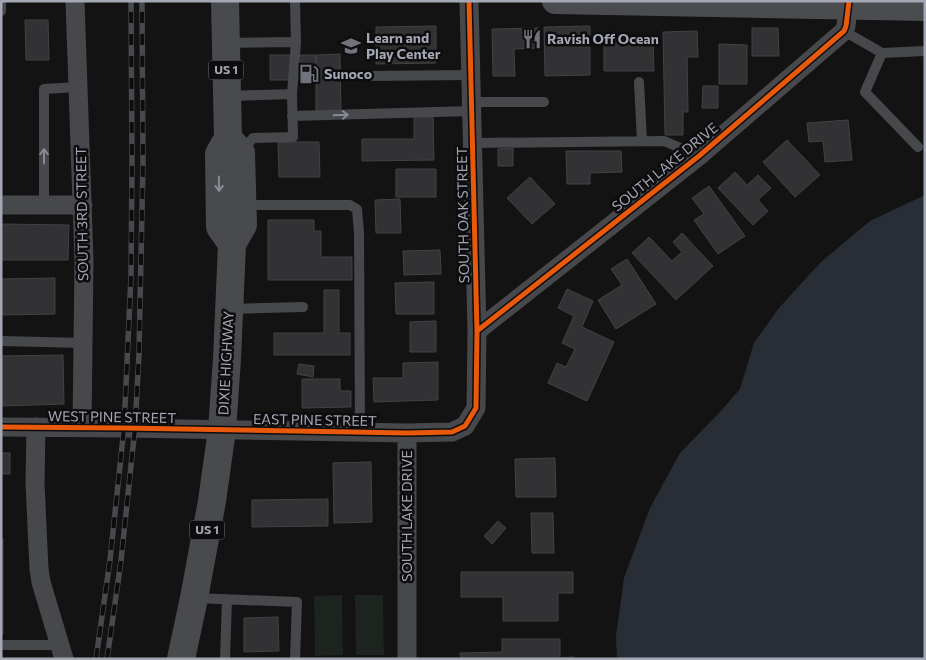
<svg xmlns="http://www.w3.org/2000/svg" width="926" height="660" viewBox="0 0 926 660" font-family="Commissioner,sans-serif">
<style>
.green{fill:#1d231e}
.water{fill:#292e36}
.building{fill:#323234;stroke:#424246}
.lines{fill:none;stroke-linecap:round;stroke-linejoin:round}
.lane{stroke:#47484b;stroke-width:10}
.street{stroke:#47484b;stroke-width:19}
.secondary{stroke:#4b4c4f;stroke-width:26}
.primary{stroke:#494a4d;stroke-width:28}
.rail-casing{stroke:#48494c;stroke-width:5.5}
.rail{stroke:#0d0d0f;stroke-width:4;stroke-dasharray:11;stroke-linecap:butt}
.cycleway-casing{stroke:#0d0d0f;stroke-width:8}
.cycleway{stroke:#e8590c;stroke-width:5}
.oneway{stroke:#888a94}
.oneway2{stroke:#898b95}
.labels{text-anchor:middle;stroke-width:5;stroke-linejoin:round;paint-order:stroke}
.shield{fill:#0d0d0f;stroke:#777982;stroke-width:1}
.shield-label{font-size:12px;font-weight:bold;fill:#a4a7b4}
.poi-label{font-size:14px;font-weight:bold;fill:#a4a7b4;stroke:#0d0d0f;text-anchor:start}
.street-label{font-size:14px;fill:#a4a7b4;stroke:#0d0d0f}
</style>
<rect width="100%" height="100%" fill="#131313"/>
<path class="green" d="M342,595L343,655L315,656L314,596Z
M355,595H383L384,655H356Z"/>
<path class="water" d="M925,195V659H617L616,636L624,578L650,508L680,453L721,411L740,389L754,343L779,308L821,262L870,221Z"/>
<path class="building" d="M25,20H48L49,60H26Z
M436,26V63L376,64V27Z
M590,26V75L545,76L544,27Z
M541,28V48L514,49L515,76H493L492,29Z
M752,28H778L779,56H752Z
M697,31L698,57H687L688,112H683V135H665L663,32Z
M604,39H653L654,71H604Z
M719,44L747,45V84H719Z
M340,54L341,111H316V55Z
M270,55H316V80H270Z
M703,86H718V108H702Z
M414,116H433L434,160L362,161V139H414Z
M848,120L852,160L825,162L823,141L809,142L807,123Z
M787,140L820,175L795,197L763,162Z
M278,142H319L320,177H279Z
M513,148V166H498V149Z
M566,151H621L622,172L590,173V184H567Z
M396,169H436V197H396Z
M735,172L747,185L758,175L771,188L758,200L768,211L753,225L718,188Z
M530,177L555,204L532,224L507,198Z
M709,186L745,236L718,254L694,220L704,214L692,198Z
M400,199L401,233H376L375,200Z
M268,220H314V231H321V257H352V280H268Z
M1,224L69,225L68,260H1Z
M682,233L713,266L676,300L632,253L649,237L672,261L682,252L673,242Z
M440,250L441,274L404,275L403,251Z
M627,259L656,304L616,329L598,300L622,285L611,269Z
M55,278V314L1,315V279Z
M434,282V314H396L395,283Z
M567,289L593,301L582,327L614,342L587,401L548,383L557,363L566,367L575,349L562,343L574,316L558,308Z
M324,290H339V333H350V355H274V333H324Z
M436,321V352H410V322Z
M63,355L64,404L1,406V356Z
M438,362V400L374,402L373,378H403V363Z
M299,364L314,366L313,377L297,374Z
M302,379H340V391H351V407L302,408Z
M1,453H10V474H1Z
M555,458L556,497H516L515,459Z
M371,462L372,522L334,523L333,463Z
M328,499V526L252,527V500Z
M531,513H553L554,553H532Z
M498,521L506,528L492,544L484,536Z
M1,539H3V634H1Z
M461,572H573V593H558V621H503V597H461Z
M278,617L279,651L244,652V618Z
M502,639H560V658L574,657V659H461L460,653L502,652Z"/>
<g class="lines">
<path class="lane" d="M1,11V1
M844,31L882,53L925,51
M227,43L296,42L295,1
M882,53L865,92L918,147
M366,76L471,75
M639,82L642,141
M292,94L296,42
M228,96L292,94L293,137L253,138L241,152
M472,102H544
M292,116L472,111
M473,143L664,141L699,156
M44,205V89L78,87
M243,205H350L357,209L359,233L360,432
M230,309L303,307
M1,341L84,343
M195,598L297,602L295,659
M1,645H60
M225,659L227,599"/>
<path class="street" d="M75,1L84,260L82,427
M1,205H83
M477,331L699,156L844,31L846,26L849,1
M1,427L124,428L407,433L452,432L465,426L476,408L477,331L469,1
M36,427L35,483L39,569L41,582L64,659
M407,659V433"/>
<path class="secondary" d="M555,1L925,8"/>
<path class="primary" d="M225,1L228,138L219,154L220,227L232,244
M181,659L194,598L212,501L222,430L227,359L232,244L243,225L241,153L228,138"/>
<defs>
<path id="rail" d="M96,659L110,560L124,428L131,276L132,163L131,1
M107,659L121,561L135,428L139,354L143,163L142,1"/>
</defs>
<use href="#rail" class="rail-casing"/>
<use href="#rail" class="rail"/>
<defs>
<path id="cycleway" d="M477,331L699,156L844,31L846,26L849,1
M1,427L124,428L407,433L452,432L465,426L476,408L477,331L469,1"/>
</defs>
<use href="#cycleway" class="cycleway-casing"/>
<use href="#cycleway" class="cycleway"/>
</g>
<defs><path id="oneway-shaft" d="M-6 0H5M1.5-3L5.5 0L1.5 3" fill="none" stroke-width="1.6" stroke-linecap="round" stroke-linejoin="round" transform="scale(1.25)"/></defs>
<g class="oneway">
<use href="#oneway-shaft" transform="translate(341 115) rotate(-2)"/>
<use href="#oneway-shaft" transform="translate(44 156) rotate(-90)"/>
</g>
<use class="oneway2" href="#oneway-shaft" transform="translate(219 184) rotate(89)"/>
<defs>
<symbol id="restaurant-bare" viewBox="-9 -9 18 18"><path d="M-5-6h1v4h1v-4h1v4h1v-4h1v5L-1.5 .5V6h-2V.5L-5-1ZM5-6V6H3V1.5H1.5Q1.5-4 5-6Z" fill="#71737c" stroke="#0d0d0f" stroke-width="2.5" paint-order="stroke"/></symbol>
<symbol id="school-bare" viewBox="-9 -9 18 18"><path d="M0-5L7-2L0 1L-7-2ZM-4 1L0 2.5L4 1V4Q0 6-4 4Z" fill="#71737c" stroke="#0d0d0f" stroke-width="2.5" paint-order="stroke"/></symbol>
<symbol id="fuel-bare" viewBox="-9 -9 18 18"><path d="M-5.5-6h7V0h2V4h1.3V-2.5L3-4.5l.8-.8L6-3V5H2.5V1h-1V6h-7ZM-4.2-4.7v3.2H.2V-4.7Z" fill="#71737c" stroke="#0d0d0f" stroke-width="2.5" paint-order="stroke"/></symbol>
</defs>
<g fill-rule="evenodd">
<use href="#restaurant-bare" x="518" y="25" width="28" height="28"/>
<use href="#school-bare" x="337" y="32" width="28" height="28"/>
<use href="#fuel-bare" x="295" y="60" width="28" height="28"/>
</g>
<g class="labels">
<g class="shield">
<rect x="208.5" y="60.5" width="35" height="19" rx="4"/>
<rect x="189.5" y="520.5" width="35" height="19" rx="4"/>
</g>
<g class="shield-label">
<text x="226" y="74">US 1</text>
<text x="207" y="534">US 1</text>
</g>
<g class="poi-label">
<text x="366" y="43">Learn and<tspan x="366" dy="16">Play Center</tspan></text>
<text x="547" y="44">Ravish Off Ocean</text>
<text x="324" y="79">Sunoco</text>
</g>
<g class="street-label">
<text transform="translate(665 167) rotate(-39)" y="5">SOUTH LAKE DRIVE</text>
<text transform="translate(82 214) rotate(-91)" y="5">SOUTH 3RD STREET</text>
<text transform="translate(463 215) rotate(-91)" y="5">SOUTH OAK STREET</text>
<text transform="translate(226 363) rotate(-87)" y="5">DIXIE HIGHWAY</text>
<text transform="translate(112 417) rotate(1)" y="5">WEST PINE STREET</text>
<text transform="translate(315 420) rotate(1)" y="5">EAST PINE STREET</text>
<text transform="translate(407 516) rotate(-90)" y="5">SOUTH LAKE DRIVE</text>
</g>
</g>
<rect width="926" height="660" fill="none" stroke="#a4a7b4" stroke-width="5"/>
</svg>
